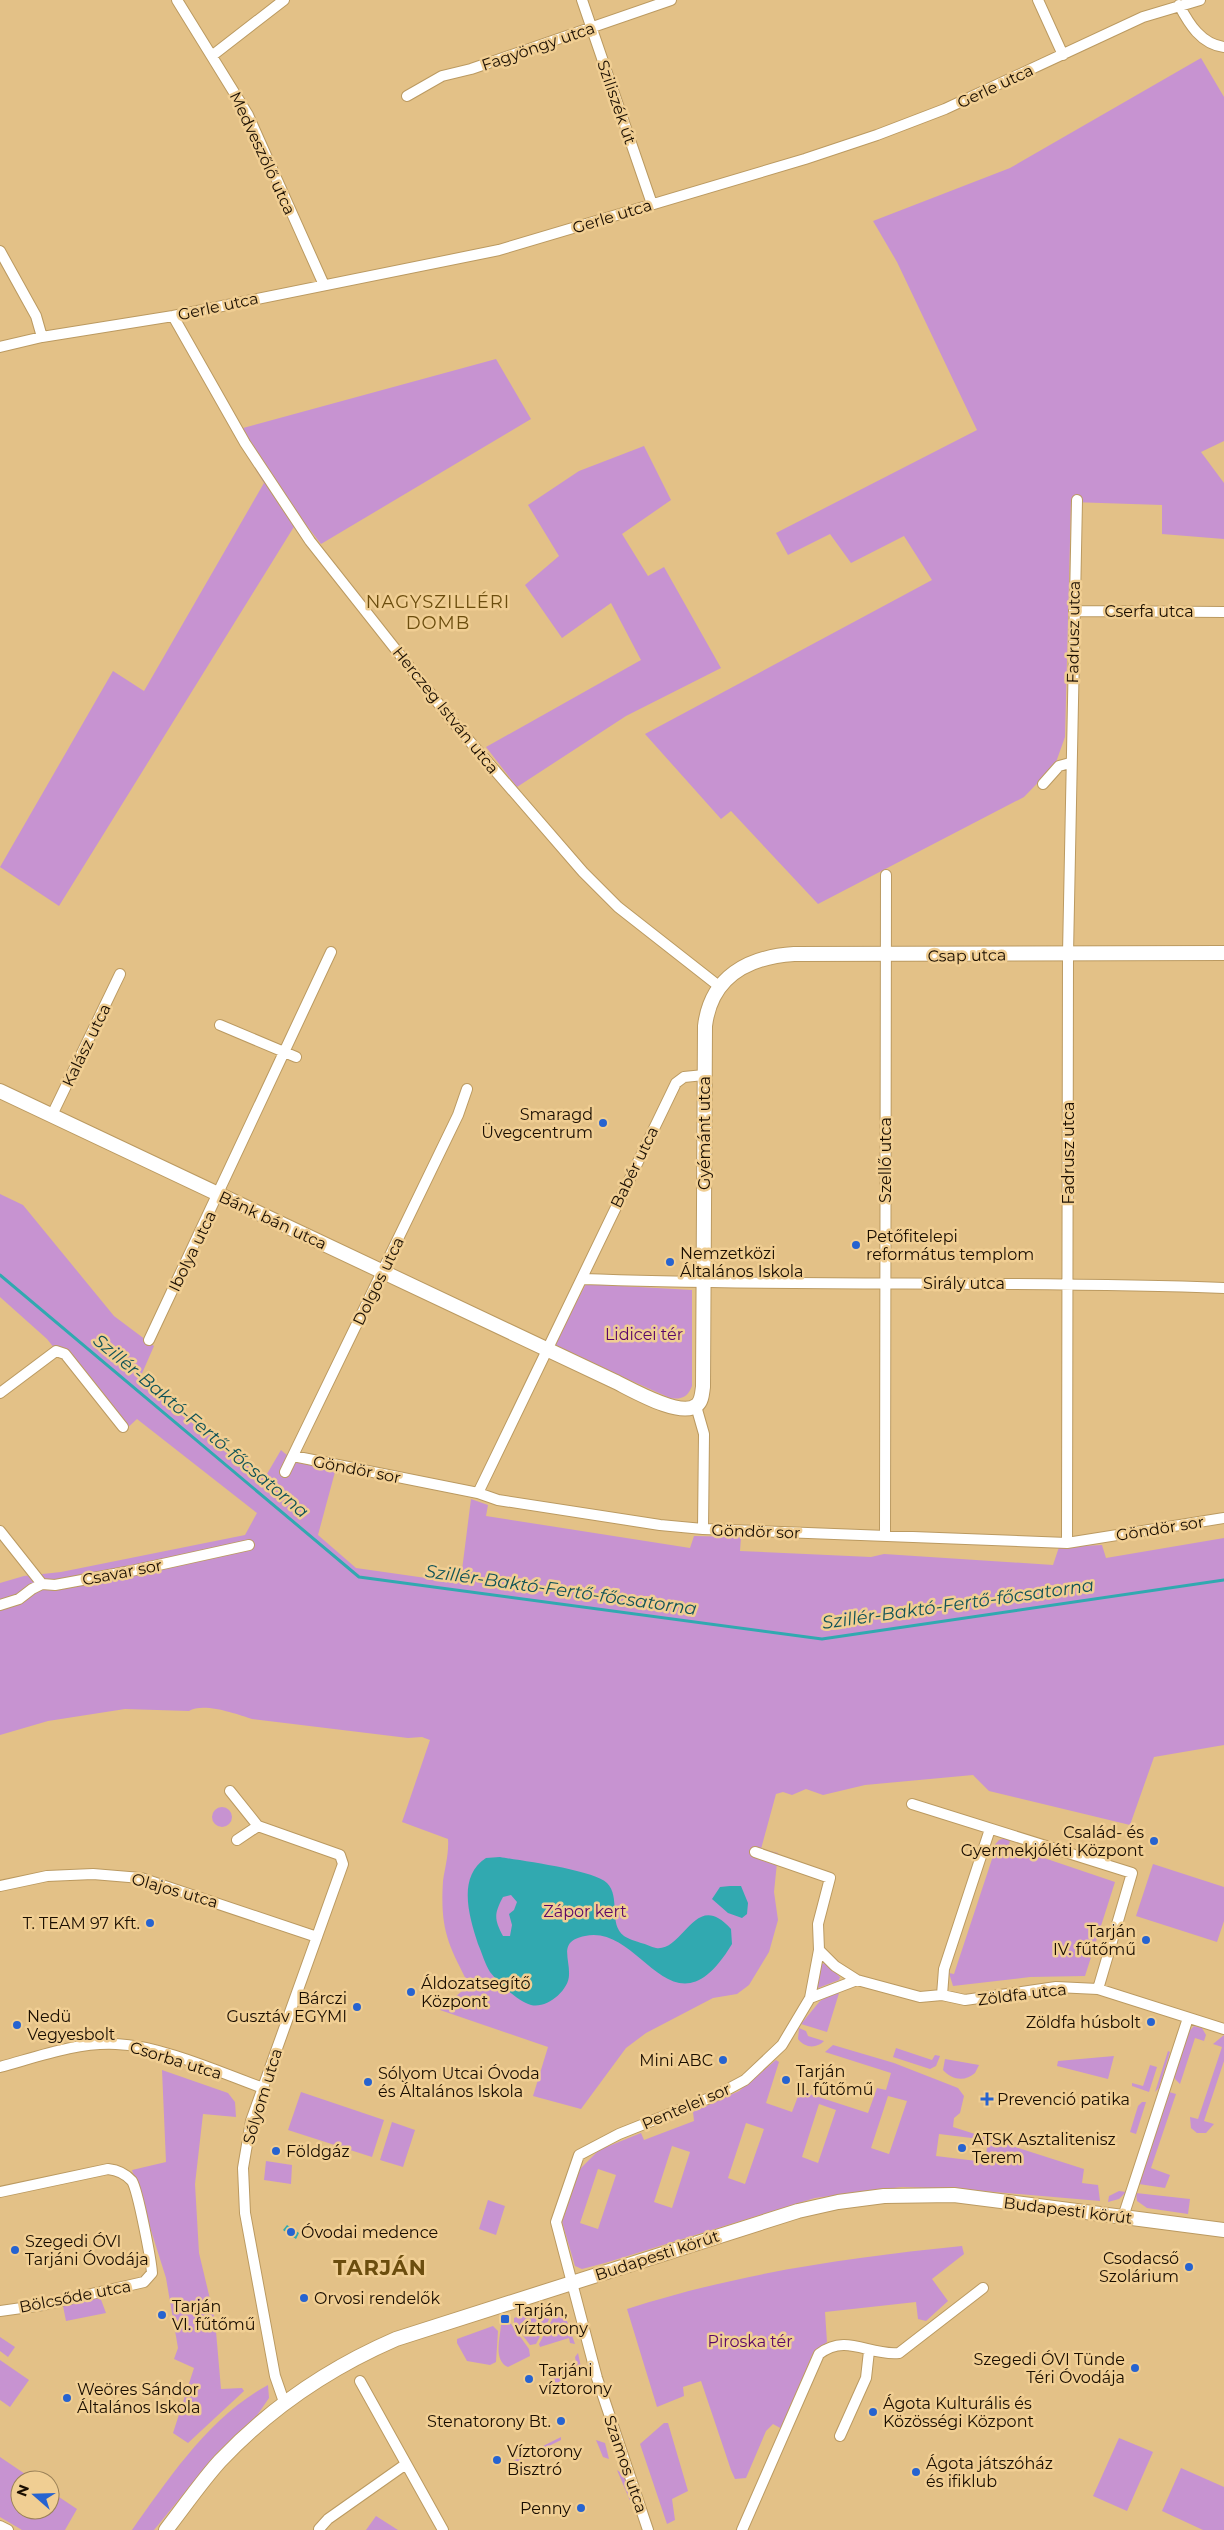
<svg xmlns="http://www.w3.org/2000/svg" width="1224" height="2530" viewBox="0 0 1224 2530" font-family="Montserrat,sans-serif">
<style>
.green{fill:#c793d1;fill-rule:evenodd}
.water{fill:#31a9b0;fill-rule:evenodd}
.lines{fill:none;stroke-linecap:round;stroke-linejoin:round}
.stream{stroke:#31a9b0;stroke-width:3}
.minor-casing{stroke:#bb9a61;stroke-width:12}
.tertiary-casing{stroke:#bb9a61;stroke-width:16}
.minor{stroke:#fff;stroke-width:10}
.tertiary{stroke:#fff;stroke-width:14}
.poi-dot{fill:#2663d0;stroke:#f0ce93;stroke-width:2}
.labels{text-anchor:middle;stroke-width:5;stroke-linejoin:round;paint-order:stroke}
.street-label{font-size:16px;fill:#1a0e00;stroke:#f0ce93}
.poi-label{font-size:16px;fill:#1a0e00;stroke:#f0ce93;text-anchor:start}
.park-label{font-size:16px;fill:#5a0668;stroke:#f0ce93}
.neighbourhood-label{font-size:18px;letter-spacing:1px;fill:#6b4d0e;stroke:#f0ce93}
.water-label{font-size:18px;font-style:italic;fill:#105357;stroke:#f0ce93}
.district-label{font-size:21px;font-weight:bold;letter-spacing:1px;fill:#6b4d0e;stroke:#f0ce93}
</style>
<rect width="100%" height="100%" fill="#e3c187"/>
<path class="green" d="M1201,58L1224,97V441L1201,452L1224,483V539L1162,534V505L1071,502L1065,737L1055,765L1024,797L818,904L731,811L721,819L645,734L932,580L904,536L851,563L830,534L788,555L776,533L977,430L897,262L873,221L1010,168Z
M496,359L531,419L321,544L300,517L59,906L0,867L113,671L144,691L264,483L232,431Z
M644,446L671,500L622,534L648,576L664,567L721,668L626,716L517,787L486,747L641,660L611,603L562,638L525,585L559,556L528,505L579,471Z
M0,1194L23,1205L114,1316L154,1346L140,1378L264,1479L281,1450C297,1465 318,1468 339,1469L335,1472L318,1535L356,1568L447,1581L461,1578L471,1499L488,1505L486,1516L690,1548L694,1536L741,1537L740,1551L871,1557L884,1554L1053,1565L1059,1547L1102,1545L1106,1558L1224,1538V1745L1154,1757L1130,1825L989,1791L973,1775L865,1785L823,1795L806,1789L792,1795L783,1792L776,1794L761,1849L778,1853L774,1892L778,1920L769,1952L749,1985L737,1994L713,1998L646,2033L626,2048L581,2109L533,2096L548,2047L440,2010L469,1985C448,1944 440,1930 443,1881C445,1867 449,1854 448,1839L402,1822L430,1740L422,1737L408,1738L252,1719C237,1714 203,1702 189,1711L125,1709L48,1721L0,1735V1583L24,1576L61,1572L245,1535L257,1513L137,1419L122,1433L47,1339L0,1297Z
M586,1284L692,1290V1386C688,1397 681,1400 670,1398L553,1346Z
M212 1817a10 10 0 1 1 20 0a10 10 0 1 1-20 0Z
M1005,1838L1010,1840L1009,1846L1115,1882L1085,1976L1030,1977L953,1986L949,1973L954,1974L994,1853L989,1851L999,1840Z
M1153,1864L1224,1887V1921L1217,1942L1136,1916Z
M825,1963L840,1977L839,1980L818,1988L817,1986L822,1964Z
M840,1990L827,2032L801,2024L820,2001Z
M1194,2026L1202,2028L1206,2035L1204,2041L1195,2038L1180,2084L1175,2079V2074L1189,2031Z
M799,2028L806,2031L808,2036L824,2041C816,2049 805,2048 798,2039Z
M1224,2035V2061L1204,2121L1214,2124L1206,2133H1197L1191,2128L1190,2117L1198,2119L1222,2047L1213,2044Z
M833,2045L894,2063L958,2088L964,2096L960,2113L954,2118L953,2127L1084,2169L1082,2183L1098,2185L1100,2201L959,2189L902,2187L815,2198L605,2263L582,2269L575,2266L562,2222L580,2169L599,2150L641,2133L644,2140L694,2121L693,2112L739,2091L776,2060L779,2062L766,2103L792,2112L800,2091L868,2113L877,2088L886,2090L891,2073L825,2052ZM888,2096L907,2101L889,2154L871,2148ZM819,2104L836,2110L818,2163L802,2157ZM746,2123L764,2129L745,2184L728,2178ZM939,2134L988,2140L985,2162L936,2156ZM672,2146L690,2152L672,2208L654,2202ZM598,2169L616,2175L598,2229L580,2223Z
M896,2048L932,2060L935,2055L940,2056L936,2066L930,2069L893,2057Z
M1168,2051L1170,2052L1159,2088L1155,2092Z
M1114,2056L1108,2079L1057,2066L1058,2061Z
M945,2059L979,2065L975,2073C965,2082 952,2080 943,2070Z
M1150,2065L1157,2067L1149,2092L1132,2086V2083L1143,2086Z
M162,2070L228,2093L235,2102L236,2117L203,2114L195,2184L199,2253L215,2320L221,2389L242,2388L244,2391L188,2443L173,2433L194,2368L174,2359L178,2348L166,2278L132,2170L166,2162Z
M301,2092L384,2120L372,2157L288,2130Z
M1169,2092L1176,2094L1151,2168L1170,2175L1165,2188L1139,2184Z
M1142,2102H1146L1136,2134L1130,2132L1138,2106Z
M392,2122L415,2130L403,2167L380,2160Z
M266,2161L292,2165L291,2184L264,2180Z
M1119,2191L1126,2192L1119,2199L1108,2202L1109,2196Z
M1136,2193L1190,2199L1188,2214L1147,2208L1137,2201Z
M488,2200L505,2206L496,2235L479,2229Z
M962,2246L964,2254L932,2279L948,2301L926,2321L918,2319L916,2302L825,2312L827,2342L812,2355L782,2429L773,2424L766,2431L746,2478L735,2479L731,2470L701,2381L683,2387L684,2396L657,2407L627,2309C740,2273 844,2258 962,2246Z
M100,2297L106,2313L66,2321L63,2306Z
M550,2305L554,2307V2310L536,2344L530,2345L514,2324V2318Z
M563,2310L575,2344L570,2343L569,2338L540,2347L539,2344L555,2314Z
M509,2321L529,2349L530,2356L508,2367C493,2360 500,2339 501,2325Z
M493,2326L498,2331L496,2362L490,2365L467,2361L457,2343V2339Z
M0,2337L15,2347L8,2357L0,2351Z
M578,2353L581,2367L579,2370L557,2383L551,2381L547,2371L576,2362L575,2357Z
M0,2360L29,2380L10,2407L0,2400Z
M268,2385L269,2398L256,2417L219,2451L154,2530H132C169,2478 210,2416 268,2385Z
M664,2423H668L688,2491L672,2499L675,2520L667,2524L640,2444Z
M561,2437V2440L515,2463L513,2461Z
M1119,2438L1153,2452L1127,2511L1093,2496Z
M596,2440L605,2443L609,2459L603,2457Z
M0,2457L34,2480H20V2510H50V2491L77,2509L65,2530H22L0,2517Z
M1181,2468L1224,2487V2530H1203L1162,2511Z
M617,2470L628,2478L634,2500L631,2503Z
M376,2516L398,2530H366Z"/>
<path class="water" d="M500,1857C522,1861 594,1870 607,1883C621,1897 608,1924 624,1936C628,1939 636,1941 641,1943C646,1944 651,1947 656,1948C684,1952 695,1888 731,1929L732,1944C672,2043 642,1923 585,1936C558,1941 570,1958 569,1975C569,1990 547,2009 531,2005C517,2001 499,1983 490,1972C485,1964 482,1953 478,1944C469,1916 457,1877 486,1858ZM511,1895L517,1902L514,1910L509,1914L512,1925L510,1936H503C494,1919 494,1914 503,1897Z
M730,1886H741L748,1903L747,1914L742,1918L728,1913L712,1899L720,1887Z
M287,2225L299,2233L296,2239L283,2230Z"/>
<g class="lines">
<path class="stream" d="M0,1275L359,1577L822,1639L1224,1580"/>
<defs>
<path id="minor" d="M177,0L248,115L324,285
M582,0L652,204
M1038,0L1063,55
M1179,5C1189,24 1201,44 1224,47
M213,55L284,0
M407,96L442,76L471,69L671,0
M0,251L36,316L42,337
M173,316L245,443L310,541L453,722L583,872L618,907L720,987
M0,347L42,337L173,316L499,250L805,159L877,135L945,109L1143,17L1200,0
M1074,611L1224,612
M1043,784L1059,766L1070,763
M220,1025L296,1057
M52,1115L120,974
M582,1279C796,1287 1010,1280 1224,1288
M149,1340L331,952
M0,1393L56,1351L65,1354L123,1427
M696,1406L704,1434L703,1529
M293,1456L478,1493L498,1500L660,1525L703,1529L1067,1543L1224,1518
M285,1472L458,1115L467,1089
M478,1493L676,1083L684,1077L704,1075
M0,1531L42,1584
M885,1535L886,875
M1067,1543L1068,954L1077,500
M0,1605L19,1599L32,1589L42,1584L55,1585L131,1571L249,1545
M230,1791L258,1826L340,1855L343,1864L251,2121L243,2168L245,2213L275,2376L284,2402
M912,1804L1132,1873L1098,1989
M237,1840L258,1826
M0,1886L47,1876L93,1874L141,1878L317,1937
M819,1950L835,1966L857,1980L920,1997L942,1995L965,2000L1056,1987L1098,1989L1224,2029
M942,1995L944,1969L990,1829
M810,1998L857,1980
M0,2067C37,2057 77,2042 116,2044C162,2046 219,2072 263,2088
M0,2192L108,2169C117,2170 126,2174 132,2181C138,2191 151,2259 152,2273L144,2282L43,2305L0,2311
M1123,2217L1188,2018
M360,2381L443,2530
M840,2436L866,2378L869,2351
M0,2526L8,2530
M319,2529L328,2519L406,2464
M648,2530L597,2378L556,2222L579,2155L619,2134L717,2095L745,2080L782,2045L810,1998L819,1950L818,1924L830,1878L755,1852
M742,2530L819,2354C847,2333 868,2356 899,2353L983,2288"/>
<path id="tertiary" d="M0,1091L614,1381C631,1389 681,1419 697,1405C702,1401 702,1393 703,1387L705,1026C711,977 748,957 794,954L1224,953
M166,2530C184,2507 201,2482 220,2461C270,2408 329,2368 396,2339L798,2211L838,2202L884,2196L954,2195L1224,2230"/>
</defs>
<use href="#minor" class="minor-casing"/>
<use href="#tertiary" class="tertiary-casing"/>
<use href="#minor" class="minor"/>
<use href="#tertiary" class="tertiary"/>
</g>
<g class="poi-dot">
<circle cx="603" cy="1123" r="5"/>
<circle cx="856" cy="1245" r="5"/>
<circle cx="670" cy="1262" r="5"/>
<circle cx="1154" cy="1841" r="5"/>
<circle cx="150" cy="1923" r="5"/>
<circle cx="1146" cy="1940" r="5"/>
<circle cx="411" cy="1992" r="5"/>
<circle cx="357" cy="2007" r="5"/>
<circle cx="1151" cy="2022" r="5"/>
<circle cx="17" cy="2025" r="5"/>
<circle cx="723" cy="2060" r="5"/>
<circle cx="786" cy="2080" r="5"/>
<circle cx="368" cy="2082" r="5"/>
<path d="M984.5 2091.5h5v5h5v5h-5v5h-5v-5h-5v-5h5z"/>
<circle cx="962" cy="2148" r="5"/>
<circle cx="276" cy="2151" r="5"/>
<circle cx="291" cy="2232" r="5"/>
<circle cx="15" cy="2250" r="5"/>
<circle cx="1189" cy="2267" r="5"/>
<circle cx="304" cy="2298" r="5"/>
<circle cx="162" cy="2315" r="5"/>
<rect x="500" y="2314" width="10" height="10" rx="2.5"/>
<circle cx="1135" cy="2368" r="5"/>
<circle cx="529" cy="2379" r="5"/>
<circle cx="67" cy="2398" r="5"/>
<circle cx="873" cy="2412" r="5"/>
<circle cx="561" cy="2421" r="5"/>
<circle cx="497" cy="2460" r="5"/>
<circle cx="916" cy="2472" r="5"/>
<circle cx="581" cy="2508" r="5"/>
</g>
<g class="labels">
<g class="street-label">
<text transform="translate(538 46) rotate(-19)" y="6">Fagyöngy utca</text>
<text transform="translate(995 86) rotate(-25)" y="6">Gerle utca</text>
<text transform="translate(617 102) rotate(71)" y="6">Sziliszék út</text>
<text transform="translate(263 153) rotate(65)" y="6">Medveszőlő utca</text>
<text transform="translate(612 216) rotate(-17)" y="6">Gerle utca</text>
<text transform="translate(218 306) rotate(-12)" y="6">Gerle utca</text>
<text x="1149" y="617">Cserfa utca</text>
<text transform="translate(1073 632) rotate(-89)" y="6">Fadrusz utca</text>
<text transform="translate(446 710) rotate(51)" y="6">Herczeg István utca</text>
<text transform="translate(967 955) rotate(-1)" y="6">Csap utca</text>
<text transform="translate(86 1045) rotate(-64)" y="6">Kalász utca</text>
<text transform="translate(704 1133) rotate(-90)" y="6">Gyémánt utca</text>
<text transform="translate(1068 1153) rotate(-90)" y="6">Fadrusz utca</text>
<text transform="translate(885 1160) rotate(-90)" y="6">Szellő utca</text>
<text transform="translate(634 1167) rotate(-64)" y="6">Babér utca</text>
<text transform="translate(273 1220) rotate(25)" y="6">Bánk bán utca</text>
<text transform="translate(192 1251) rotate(-64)" y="6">Ibolya utca</text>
<text transform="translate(378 1281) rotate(-64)" y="6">Dolgos utca</text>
<text x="964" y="1289">Sirály utca</text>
<text transform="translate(357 1469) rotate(11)" y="6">Göndör sor</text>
<text transform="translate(1160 1528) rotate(-9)" y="6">Göndör sor</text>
<text transform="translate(756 1531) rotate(2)" y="6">Göndör sor</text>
<text transform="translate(122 1572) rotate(-11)" y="6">Csavar sor</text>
<text transform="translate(175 1890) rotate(16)" y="6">Olajos utca</text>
<text transform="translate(1022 1994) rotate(-7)" y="6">Zöldfa utca</text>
<text transform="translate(176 2060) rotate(17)" y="6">Csorba utca</text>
<text transform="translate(262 2096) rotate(-73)" y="6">Sólyom utca</text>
<text transform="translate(686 2106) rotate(-23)" y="6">Pentelei sor</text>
<text transform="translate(1068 2210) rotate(7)" y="6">Budapesti körút</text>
<text transform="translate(657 2255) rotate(-18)" y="6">Budapesti körút</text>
<text transform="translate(75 2296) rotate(-11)" y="6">Bölcsőde utca</text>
<text transform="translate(626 2464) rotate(71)" y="6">Szamos utca</text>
</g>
<g class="poi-label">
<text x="593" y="1120" text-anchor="end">Smaragd<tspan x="593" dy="18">Üvegcentrum</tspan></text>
<text x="866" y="1242">Petőfitelepi<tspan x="866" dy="18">református templom</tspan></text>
<text x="680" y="1259">Nemzetközi<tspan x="680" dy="18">Általános Iskola</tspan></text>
<text x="1144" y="1838" text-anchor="end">Család- és<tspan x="1144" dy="18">Gyermekjóléti Központ</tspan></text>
<text x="140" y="1929" text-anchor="end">T. TEAM 97 Kft.</text>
<text x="1136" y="1937" text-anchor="end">Tarján<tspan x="1136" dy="18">IV. fűtőmű</tspan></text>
<text x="421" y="1989">Áldozatsegítő<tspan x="421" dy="18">Központ</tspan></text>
<text x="347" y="2004" text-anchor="end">Bárczi<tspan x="347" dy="18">Gusztáv EGYMI</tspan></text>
<text x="27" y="2022">Nedü<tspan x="27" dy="18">Vegyesbolt</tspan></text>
<text x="1141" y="2028" text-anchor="end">Zöldfa húsbolt</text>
<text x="713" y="2066" text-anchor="end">Mini ABC</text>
<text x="796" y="2077">Tarján<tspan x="796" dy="18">II. fűtőmű</tspan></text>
<text x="378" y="2079">Sólyom Utcai Óvoda<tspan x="378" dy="18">és Általános Iskola</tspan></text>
<text x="997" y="2105">Prevenció patika</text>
<text x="972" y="2145">ATSK Asztalitenisz<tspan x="972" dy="18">Terem</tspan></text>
<text x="286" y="2157">Földgáz</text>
<text x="301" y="2238">Óvodai medence</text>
<text x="25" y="2247">Szegedi ÓVI<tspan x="25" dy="18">Tarjáni Óvodája</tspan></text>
<text x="1179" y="2264" text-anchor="end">Csodacső<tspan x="1179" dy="18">Szolárium</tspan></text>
<text x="314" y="2304">Orvosi rendelők</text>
<text x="172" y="2312">Tarján<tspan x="172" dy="18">VI. fűtőmű</tspan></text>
<text x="515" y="2316">Tarján,<tspan x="515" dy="18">víztorony</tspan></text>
<text x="1125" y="2365" text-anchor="end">Szegedi ÓVI Tünde<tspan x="1125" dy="18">Téri Óvodája</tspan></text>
<text x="539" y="2376">Tarjáni<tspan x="539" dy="18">víztorony</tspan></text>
<text x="77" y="2395">Weöres Sándor<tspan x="77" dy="18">Általános Iskola</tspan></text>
<text x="883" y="2409">Ágota Kulturális és<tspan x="883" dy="18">Közösségi Központ</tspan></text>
<text x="551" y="2427" text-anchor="end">Stenatorony Bt.</text>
<text x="507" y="2457">Víztorony<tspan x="507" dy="18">Bisztró</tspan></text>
<text x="926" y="2469">Ágota játszóház<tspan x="926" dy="18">és ifiklub</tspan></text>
<text x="571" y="2514" text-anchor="end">Penny</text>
</g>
<g class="park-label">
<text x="644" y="1340">Lidicei tér</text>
<text x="585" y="1917">Zápor kert</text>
<text x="750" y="2347">Piroska tér</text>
</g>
<g class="neighbourhood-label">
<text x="438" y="608">NAGYSZILLÉRI<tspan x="438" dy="21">DOMB</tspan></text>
</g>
<g class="water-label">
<text transform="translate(201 1426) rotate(40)" y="6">Szillér-Baktó-Fertő-főcsatorna</text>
<text transform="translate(561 1590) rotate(8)" y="6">Szillér-Baktó-Fertő-főcsatorna</text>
<text transform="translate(958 1604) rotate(-8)" y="6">Szillér-Baktó-Fertő-főcsatorna</text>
</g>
<g class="district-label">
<text x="380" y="2275">TARJÁN</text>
</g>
</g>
<g transform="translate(35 2495) rotate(290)"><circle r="24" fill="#f0ce93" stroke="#9a8158"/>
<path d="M0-4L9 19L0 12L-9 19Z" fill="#2663d0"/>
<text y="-8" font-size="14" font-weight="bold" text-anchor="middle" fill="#1a0e00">N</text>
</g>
</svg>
